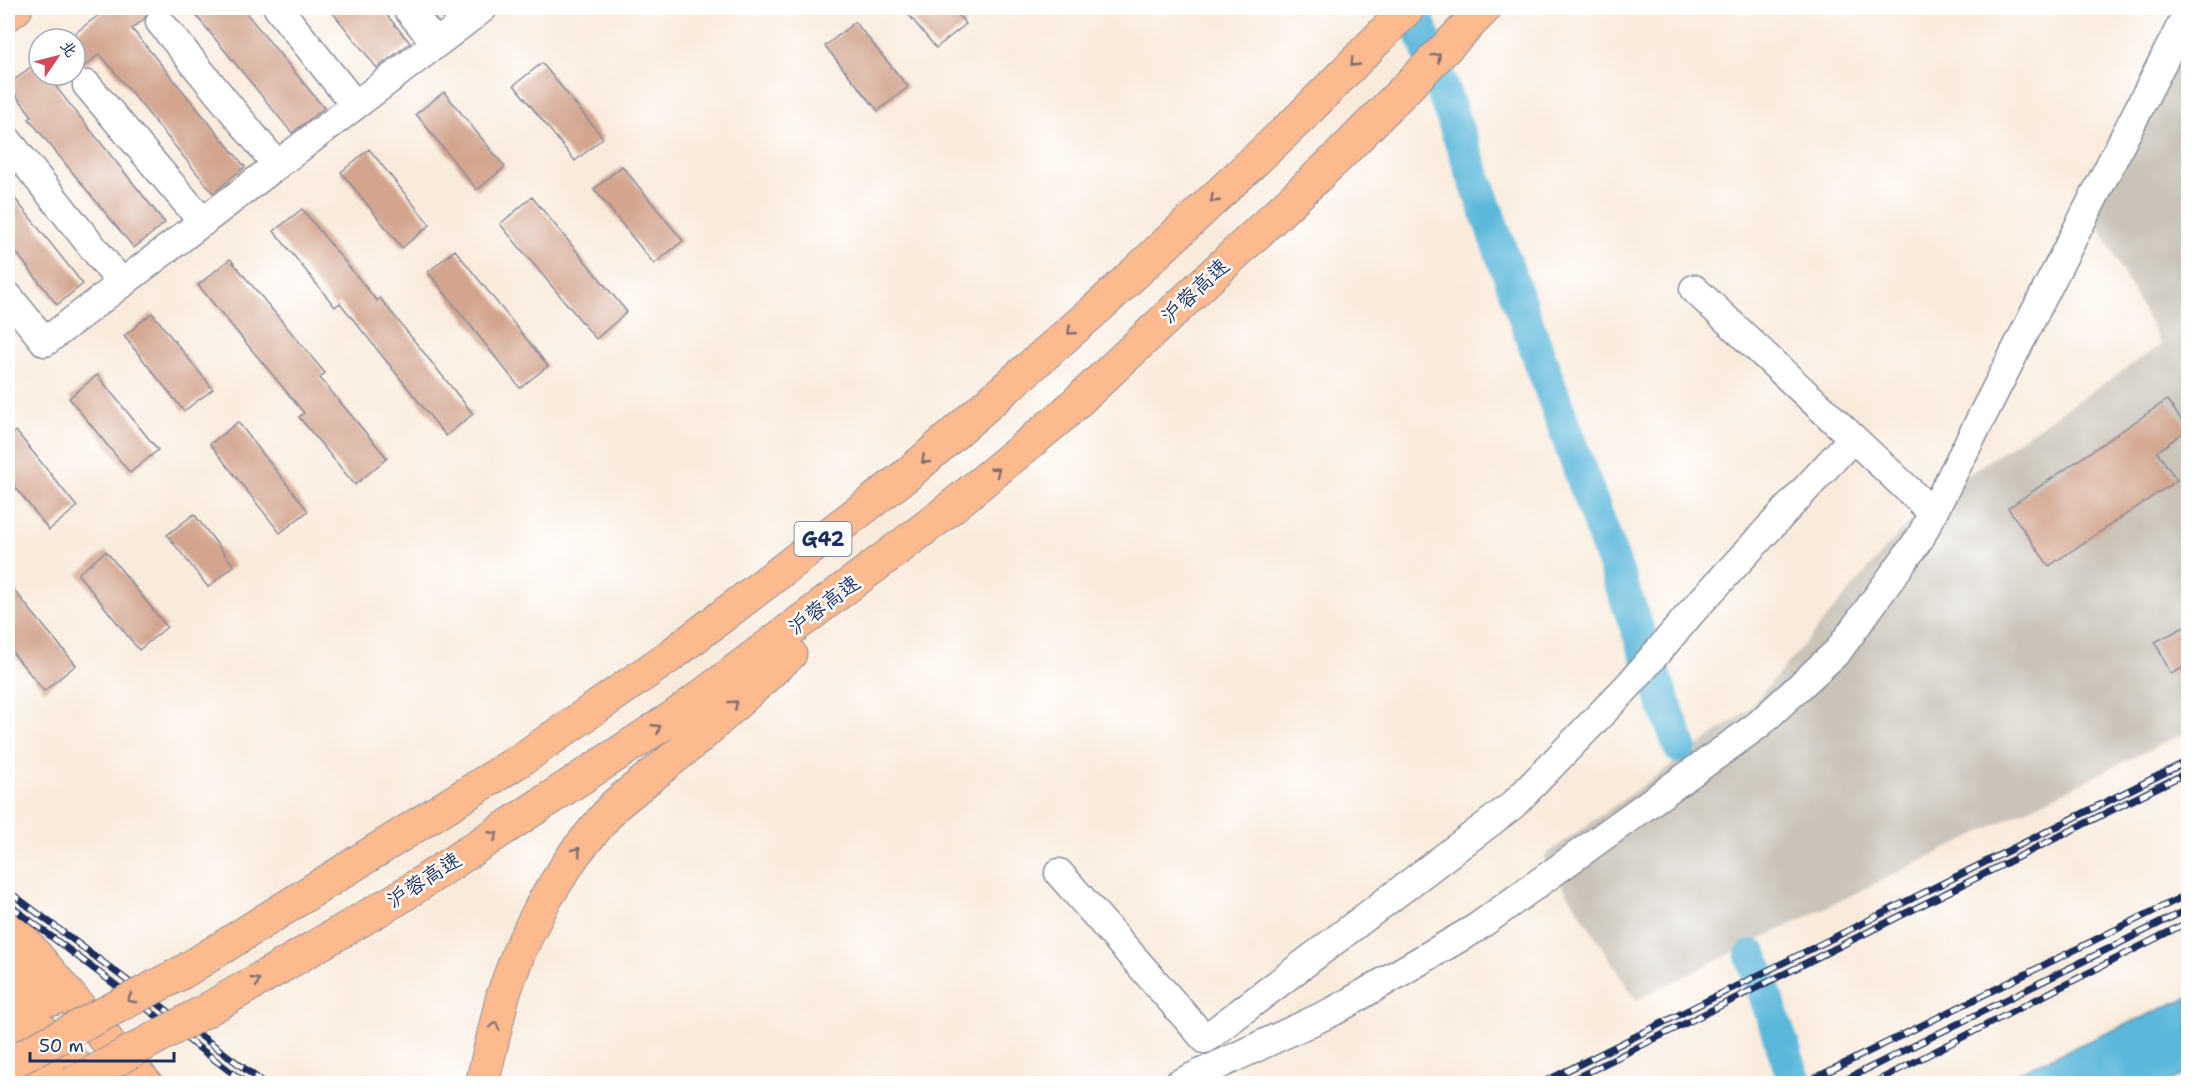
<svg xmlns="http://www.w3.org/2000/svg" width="2196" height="1091" viewBox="0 0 2196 1091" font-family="'Shantell Sans','LXGW WenKai TC',sans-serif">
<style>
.industrial{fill:#c9c3b8}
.water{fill:#5cb8da;stroke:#3c749c;stroke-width:1.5}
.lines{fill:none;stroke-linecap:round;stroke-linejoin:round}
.river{stroke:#5cb8da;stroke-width:34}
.building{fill:#d3a58e}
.minor-casing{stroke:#8a8d9c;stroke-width:31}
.major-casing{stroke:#8a8d9c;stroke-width:35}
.highway-casing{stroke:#8a8d9c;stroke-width:35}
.minor{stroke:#fff;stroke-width:28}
.major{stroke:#fcba8e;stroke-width:33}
.highway{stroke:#fcba8e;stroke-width:33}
.rail-casing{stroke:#1b2f5e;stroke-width:7}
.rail{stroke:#fff;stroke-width:4.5;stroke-dasharray:14;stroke-linecap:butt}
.highway-bridge-casing{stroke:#8a8d9c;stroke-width:35;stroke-linecap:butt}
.highway-bridge{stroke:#fcba8e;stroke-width:33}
.oneway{stroke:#806e74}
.labels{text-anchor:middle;stroke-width:5;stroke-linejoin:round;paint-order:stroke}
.shield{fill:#fff;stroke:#5f6d8e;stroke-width:1.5}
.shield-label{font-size:20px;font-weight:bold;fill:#1b2f5e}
.street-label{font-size:21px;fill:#1b2f5e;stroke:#fff}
</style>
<rect width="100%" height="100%" fill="#fff"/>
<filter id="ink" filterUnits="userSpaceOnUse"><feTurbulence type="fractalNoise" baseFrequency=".0167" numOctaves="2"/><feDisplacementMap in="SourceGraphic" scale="12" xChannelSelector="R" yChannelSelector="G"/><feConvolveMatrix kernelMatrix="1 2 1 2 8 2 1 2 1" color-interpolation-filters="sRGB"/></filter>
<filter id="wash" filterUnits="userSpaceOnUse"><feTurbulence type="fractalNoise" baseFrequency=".008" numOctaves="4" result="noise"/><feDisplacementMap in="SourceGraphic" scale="24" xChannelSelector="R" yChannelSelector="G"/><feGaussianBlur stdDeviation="1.35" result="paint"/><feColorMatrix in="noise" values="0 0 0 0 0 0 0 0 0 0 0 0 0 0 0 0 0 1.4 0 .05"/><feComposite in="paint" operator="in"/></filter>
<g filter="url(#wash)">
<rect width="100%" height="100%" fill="#f9ebdb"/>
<path class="industrial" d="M2188,8V731L1636,1000L1544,856L1747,711L1924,504L2161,345L2086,202Z"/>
<path class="water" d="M2188,997V1072L2166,1083H1994Z"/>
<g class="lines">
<path class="river" d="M1413,8L1680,747
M1752,956L1794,1079"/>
</g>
<g id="blocks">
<path class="building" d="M108,8H153L149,10L144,19L132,29L245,167L213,193L100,54L75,73V33Z
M190,8H242L324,108L292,133Z
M329,8H381L410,43L377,68Z
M903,8H952L966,24L936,48Z
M855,22L908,87L878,111L825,46Z
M39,60V75H72L56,87L165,223L134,248L29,119L32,116L8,85Z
M542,63L603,138L575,161L514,85Z
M444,92L505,167L477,190L416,114Z
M369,149L430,225L402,248L341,172Z
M622,166L683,241L654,264L594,189Z
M8,190L83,284L57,305L8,242Z
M532,197L627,312L596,339L500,224Z
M302,209L377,301L380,298L473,414L446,436L340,303L335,307L274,231Z
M455,250L548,366L520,388L428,272Z
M230,259L325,373L320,378L387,458L355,485L299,417L304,413L198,285Z
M152,313L213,389L184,411L124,336Z
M97,375L158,450L130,473L69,398Z
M2167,400L2188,429L2157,452L2177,480L2049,566L2008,508Z
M238,422L308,511L280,533L210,444Z
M16,431L77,507L49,530L8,478V438Z
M194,514L234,566L208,587L167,535Z
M106,551L167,627L139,650L78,574Z
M8,583L76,665L44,691L8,647Z
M2188,625V665L2171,674L2155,642Z"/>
</g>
</g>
<g filter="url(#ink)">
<use href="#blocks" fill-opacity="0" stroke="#8a8d9c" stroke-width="1.5"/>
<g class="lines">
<defs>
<path id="minor" d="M278,8L355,105
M407,8L436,43
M160,22L277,165
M87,85L203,222
M8,141L122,284
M1694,289L1933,513
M8,296L45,342L483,8
M1059,873L1205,1039L1513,805L1629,685L1696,607L1853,438
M1178,1084L1334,1011L1476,928L1758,725L1838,651L1920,538L2188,12"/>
<path id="major" d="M8,14L16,8
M8,922L109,1043L146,1084
M8,962L53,999
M8,996L94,1084
M8,1038L50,1084"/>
<path id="highway" d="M183,972L525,757L670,656L908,474L1103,303L1300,118L1408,8
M205,1011L397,899L678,714L937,519L1061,417L1338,157L1485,8
M482,1084L503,995L520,949L544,901L575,853L615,805L697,739L790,654"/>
</defs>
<use href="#minor" class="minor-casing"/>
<use href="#major" class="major-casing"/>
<use href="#highway" class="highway-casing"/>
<use href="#minor" class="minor"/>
<use href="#major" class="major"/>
<use href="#highway" class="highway"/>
<defs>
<path id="rail" d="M8,891L265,1084
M8,904L247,1084
M1540,1084L2188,761
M1564,1084L2188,772
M1803,1084L2188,894
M1837,1084L2188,909
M1871,1084L2188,922"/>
</defs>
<use href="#rail" class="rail-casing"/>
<use href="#rail" class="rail"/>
<defs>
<path id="highway-bridge" d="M8,1064L183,972
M72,1084L205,1011"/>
</defs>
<use href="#highway-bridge" class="highway-bridge-casing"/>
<use href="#highway-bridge" class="highway-bridge"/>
</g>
<defs><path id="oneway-chevron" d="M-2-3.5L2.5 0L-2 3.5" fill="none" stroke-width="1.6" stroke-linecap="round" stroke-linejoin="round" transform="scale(1.5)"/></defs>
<g class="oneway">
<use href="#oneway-chevron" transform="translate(1437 57) rotate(-44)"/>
<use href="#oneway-chevron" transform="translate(1354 63) rotate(134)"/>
<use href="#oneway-chevron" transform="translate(1214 199) rotate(137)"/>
<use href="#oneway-chevron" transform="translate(1071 331) rotate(139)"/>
<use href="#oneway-chevron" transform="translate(925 460) rotate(139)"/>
<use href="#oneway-chevron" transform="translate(996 471) rotate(-39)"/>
<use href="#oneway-chevron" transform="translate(734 704) rotate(-42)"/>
<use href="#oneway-chevron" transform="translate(657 728) rotate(-33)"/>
<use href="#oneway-chevron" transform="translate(494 835) rotate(-33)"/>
<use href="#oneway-chevron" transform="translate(577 851) rotate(-53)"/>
<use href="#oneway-chevron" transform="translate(256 981) rotate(-30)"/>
<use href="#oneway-chevron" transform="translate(131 999) rotate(152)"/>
<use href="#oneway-chevron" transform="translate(495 1026) rotate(-76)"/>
</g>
</g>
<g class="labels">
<rect class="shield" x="794.5" y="522" width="57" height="34" rx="4.5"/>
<g class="shield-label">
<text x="823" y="546">G42</text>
</g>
<g class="street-label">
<text transform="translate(1195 291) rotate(-43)" y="7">沪蓉高速</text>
<text transform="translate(824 605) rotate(-37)" y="7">沪蓉高速</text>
<text transform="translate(424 880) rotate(-33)" y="7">沪蓉高速</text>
</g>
</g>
<rect width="2196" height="1091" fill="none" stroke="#fff" stroke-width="30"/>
<g transform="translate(57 57) rotate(55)"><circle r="28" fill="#ffffff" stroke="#a4acbf" stroke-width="1.5"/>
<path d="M0-4.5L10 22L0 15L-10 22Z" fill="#d1495b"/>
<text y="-9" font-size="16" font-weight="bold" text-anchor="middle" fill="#1b2f5e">北</text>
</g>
<path d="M30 1052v9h144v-9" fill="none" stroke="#1b2f5e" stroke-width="3"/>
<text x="39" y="1052" font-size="18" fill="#1b2f5e" stroke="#ffffff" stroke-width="4.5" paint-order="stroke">50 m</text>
</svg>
